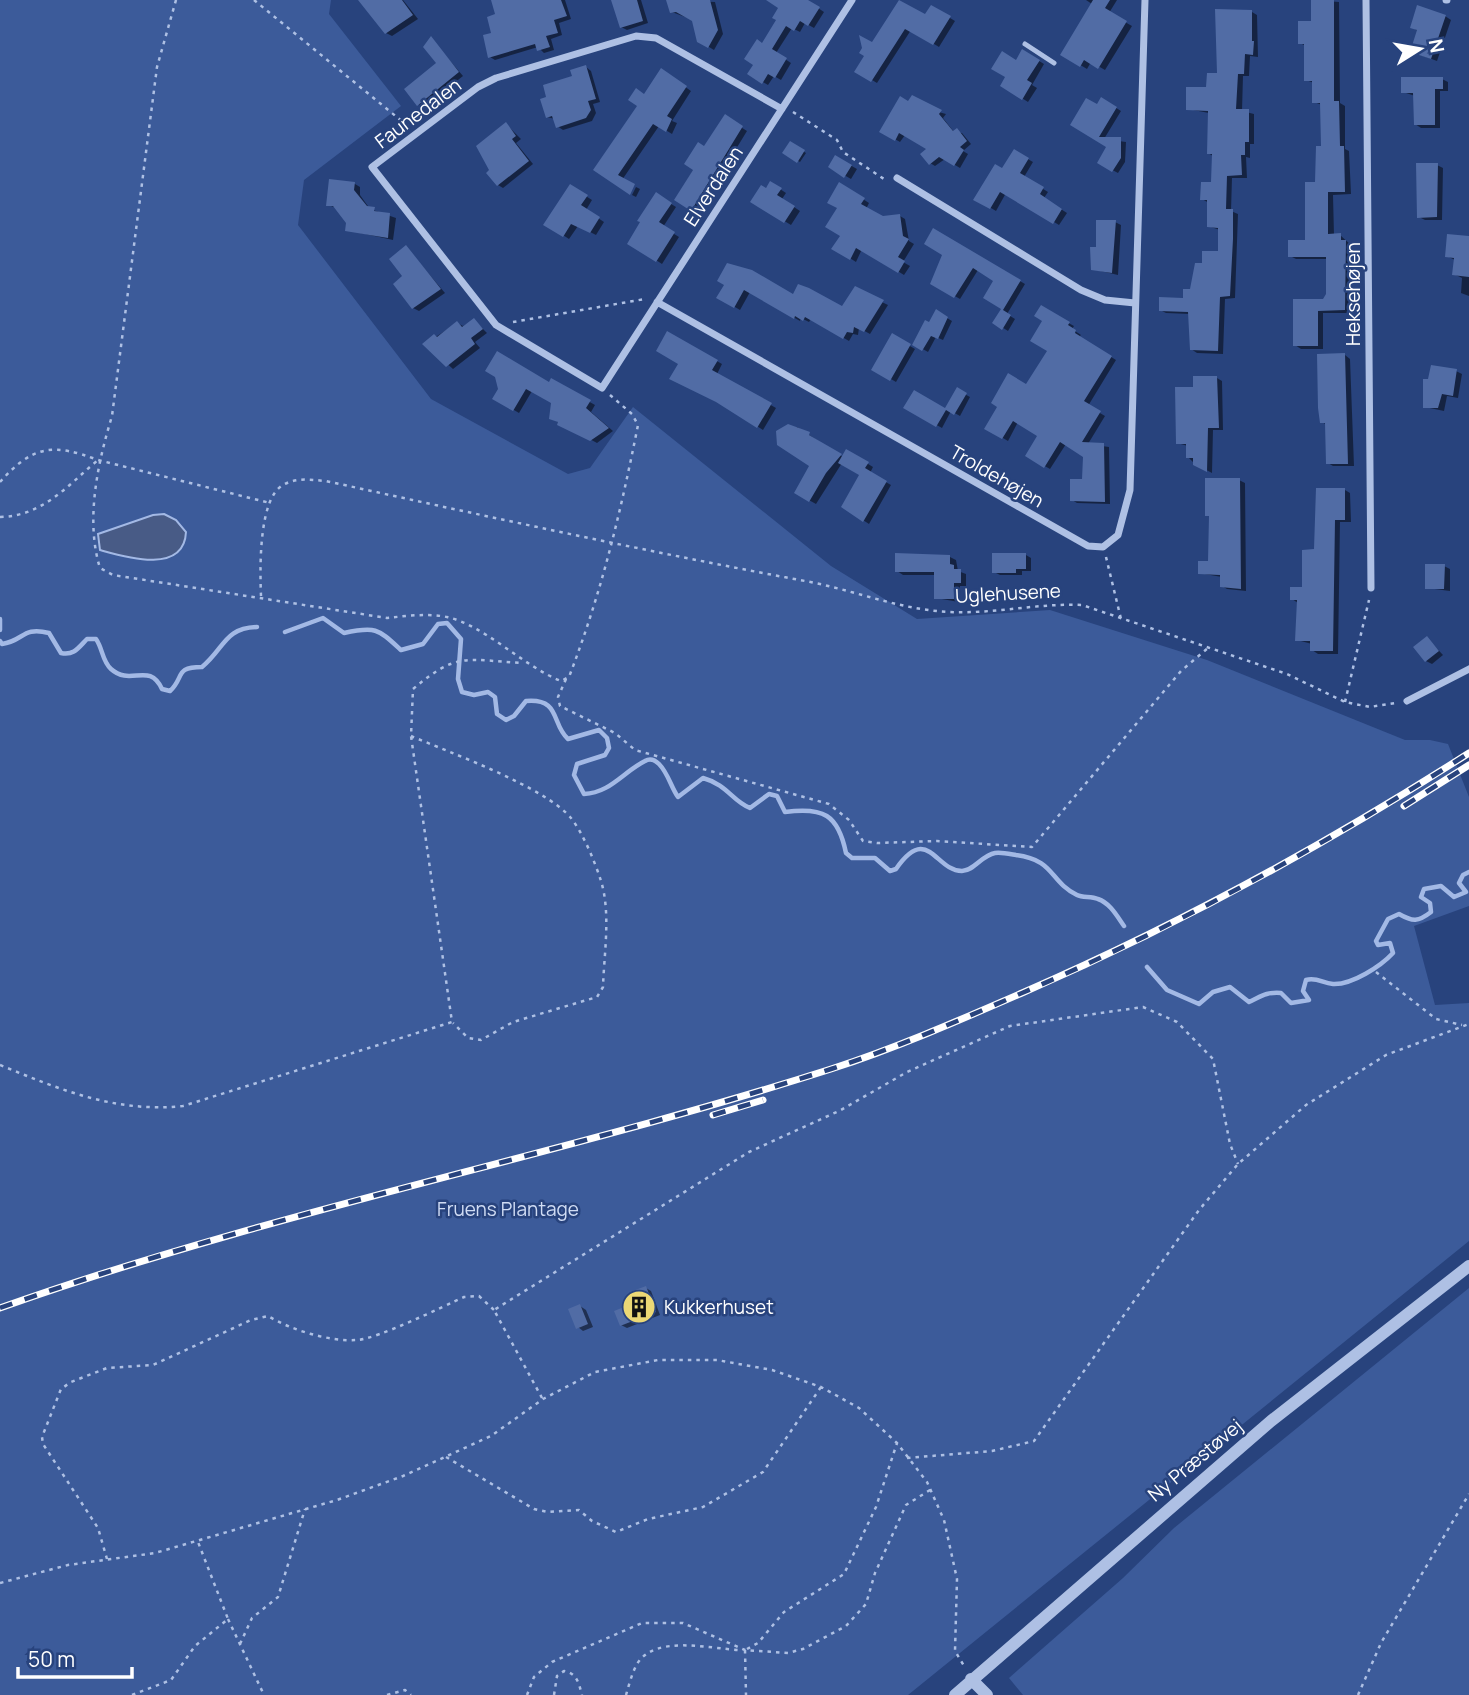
<svg xmlns="http://www.w3.org/2000/svg" width="1469" height="1695" viewBox="0 0 1469 1695" font-family="Manrope,sans-serif">
<style>
.green{fill:#3c5b9a}
.water{fill:#485b86;stroke:#a3b9e5;stroke-width:2}
.shadow{fill:#0007}
.lines{fill:none;stroke-linecap:round;stroke-linejoin:round}
.stream{stroke:#a3b9e5;stroke-width:4.5}
.building{fill:#516ca5}
.path{stroke:#aec0e4;stroke-width:2.5;stroke-dasharray:3.5 5;stroke-linecap:butt}
.service{stroke:#aec0e4;stroke-width:5}
.minor{stroke:#aec0e4;stroke-width:7}
.tertiary{stroke:#aec0e4;stroke-width:12}
.rail-casing{stroke:#fff;stroke-width:7}
.rail{stroke:#28437d;stroke-width:4.5;stroke-dasharray:13;stroke-linecap:butt}
.labels{text-anchor:middle;stroke-width:5;stroke-linejoin:round;paint-order:stroke}
.street-label{font-size:19px;fill:#fff;stroke:#28437d}
.park-label{font-size:19px;fill:#d0dcf4;stroke:#28437d}
.poi-label{font-size:19px;fill:#fff;stroke:#28437d;text-anchor:start}
</style>
<rect width="100%" height="100%" fill="#28437d"/>
<path class="green" d="M0,0H331L329,14L401,106L304,180L298,225L431,399L568,474L590,468L633,407L831,566L917,619L1050,610L1207,660L1405,740H1430L1448,744L1469,797V906L1414,926L1435,1005L1469,1003V1241L908,1695H0Z
M1469,1288V1695H1023L1009,1678L1123,1578L1174,1528Z"/>
<path class="water" d="M164,514L176,520L186,532C184,575 125,557 100,550L98,534L153,515Z"/>
<path class="shadow" d="M364,0H403L418,19L392,36L386,33Z
M493,0H565L571,19L559,23L562,35L551,39L554,50L544,53L538,47L495,60L490,57L497,15Z
M613,0H641L648,23L627,30L621,27Z
M668,0L715,2L723,34L714,50L699,41L693,20L672,12Z
M771,0H806L824,12L814,28L805,23L800,32L792,28L776,53L791,63L781,80L774,76L768,85L749,74L779,19L781,7Z
M1086,0H1117L1109,13L1132,26L1105,70L1091,62L1087,69L1062,54L1092,4Z
M1313,0L1339,2L1340,103L1345,106V149L1349,151L1351,194L1333,195L1334,235H1340L1351,245V313H1323V349H1301L1295,345L1328,294L1327,259H1296L1290,256L1307,241L1323,148L1322,105L1314,102V83L1306,80V46L1300,43L1313,23Z
M932,7L955,21L939,47L911,30L877,83L857,71L873,45L926,17Z
M1252,12L1257,15L1258,57L1250,56L1249,76H1243L1242,111L1254,114V144H1250V158L1246,157L1247,178H1232L1231,211L1238,214L1235,298L1225,299L1223,354L1197,353L1191,349L1190,314L1166,313L1160,310L1184,300L1220,253V230L1208,226L1209,203L1202,199L1213,184V156L1208,153L1209,113L1188,109L1219,75Z
M1445,16L1451,20L1437,61L1412,52L1418,31L1412,27Z
M433,41L463,76L424,107L418,104L439,64Z
M1023,51L1044,64L1032,85L1037,88L1028,102L1002,85Z
M586,67L591,71L600,102L593,104L596,113L592,121L563,130L557,126L555,119L547,117L549,98Z
M667,74L691,91L672,121L677,123L672,134L659,126L622,180L596,170L645,96Z
M1442,79L1448,82V91H1440V128H1421L1415,124V96L1403,92Z
M1102,99L1121,111L1104,139L1126,142L1125,162L1118,173L1101,164L1109,147L1072,124L1097,106Z
M909,104L946,114L943,118L954,132L962,133L971,144L963,151L968,154L960,168L945,159L935,166L930,163L929,149L905,135L900,142L881,131Z
M725,117L747,131L697,213L676,199Z
M506,124L521,139L516,143L533,164L503,188L498,185Z
M790,143L806,153L800,162L785,153Z
M1014,151L1033,162L1024,177L1048,192L1044,198L1067,213L1059,225L1006,193L996,211L976,199L1003,171Z
M836,157L857,169L851,179L830,167Z
M1437,165L1443,168L1442,220H1425L1419,217Z
M330,181L355,184L360,187V195L370,209L396,218L393,240L347,230L348,222L337,208L328,205Z
M771,183L786,193L782,199L800,211L791,225L753,202Z
M840,184L869,203L866,209L882,218L900,216L905,219L909,241L914,244L903,262L910,266L904,275L862,249L856,262L834,248L842,235Z
M570,186L592,200L586,210L604,222L596,235L578,226L569,239L546,224Z
M636,187L640,189L636,197L632,195Z
M657,195L676,207L663,227L679,237L662,264L630,243Z
M1115,222L1121,225L1118,275L1092,269L1097,249Z
M933,231L1025,284L1007,314L1015,319L1008,331L994,322L1003,308L996,280L978,270L960,299L932,283L944,254Z
M1469,238V296L1461,293L1462,278L1454,274L1455,260L1447,256Z
M406,247L445,293L419,311L413,308L405,276Z
M726,284L842,309L855,289L888,305L870,334L859,328L858,335L853,334L849,341L811,319L809,322L801,318L800,321L750,292L740,310L718,297Z
M1041,308L1074,326L1072,329L1081,335L1079,337L1116,360L1088,406L1105,416L1088,444L1109,447L1110,504L1077,503L1072,500L1084,481L1085,456L1066,444L1050,469L1027,456L1040,435L1018,422L1008,441L986,428L1027,386L1050,351Z
M937,312L952,321L943,340L936,337L928,352L914,344Z
M474,320L487,333L475,342L480,348L453,369L425,344L457,323L463,326Z
M668,333L722,364L717,374L776,408L763,430L721,403L680,363Z
M893,336L915,349L896,382L874,369Z
M1345,355L1350,359L1354,466H1333L1328,463L1327,425L1322,422Z
M1456,371L1462,374L1458,398L1447,396L1444,411L1425,407Z
M1217,378L1222,381L1223,430H1213L1212,473L1195,464L1188,457V446L1177,443L1195,389Z
M551,380L595,405L591,412L613,431L597,443L551,418L553,402L532,391L519,413L494,398L500,390L549,384Z
M957,390L970,397L960,416L951,411L942,428L906,408L945,410Z
M797,427L843,457L847,451L873,467L870,473L891,485L869,524L843,507L862,474L842,463L816,504L796,493L812,466L795,430Z
M1239,480L1245,483L1246,591L1227,589L1222,586V577L1199,573L1209,563Z
M1345,490L1350,493L1351,522H1340L1338,654H1318L1312,650V644L1297,640L1298,603L1292,599L1304,589L1316,550Z
M1026,555L1031,558V571H1022V575H1000L994,572Z
M950,557L956,560L958,571L966,574V586H960L959,602L936,598V575H903L897,571Z
M1444,566L1450,569V591L1427,588Z
M1427,638L1443,655L1432,664L1426,661Z
M646,1288L651,1291L660,1315L627,1328L621,1325Z
M580,1306L586,1310L593,1327L583,1331L578,1327Z"/>
<g class="lines">
<path class="stream" d="M0,619V630
M285,632L323,618L344,633C376,626 378,629 401,650L423,644L438,624L447,623L461,639L458,679L462,692L474,695L488,692L495,697L497,714L506,720L514,716L526,701C561,698 551,724 568,739L599,730L607,738L609,748L605,755L577,764L574,775L584,794C610,793 623,772 645,761C650,758 655,760 659,764C668,773 671,787 678,797L703,778C728,785 731,800 750,808L769,794L777,796L785,812C823,807 838,814 846,853L852,858H875L890,871L896,869C928,823 935,871 962,871C974,871 982,855 995,853C1001,852 1010,854 1016,855C1055,860 1049,881 1077,895C1083,898 1091,896 1098,899C1110,903 1117,916 1124,926
M0,641L2,644C24,641 22,626 49,633L61,653C74,656 79,647 87,639H96C103,649 102,661 111,669C131,687 149,661 162,689L170,691C185,677 174,667 202,667C225,648 224,628 257,627
M1147,967L1167,990L1199,1004L1213,992L1230,987L1249,1002C1262,996 1265,992 1281,993L1291,1003L1309,1000L1303,991L1306,980C1317,977 1322,983 1333,984C1352,985 1381,966 1393,953L1390,943L1378,945L1376,941L1388,919L1399,914C1413,922 1418,922 1431,912L1430,903L1421,897L1424,889L1441,886L1454,897L1466,892L1459,883L1463,875L1469,872"/>
</g>
<path class="building" d="M358,0H402L413,15L385,34Z
M491,0H561L567,16L554,20L558,33L546,36L550,47L537,51L535,44L488,58L483,35L491,33L487,17L495,14Z
M611,0H637L643,21L620,28Z
M666,0H710L718,30L708,48L697,42L692,21L676,12L670,13Z
M766,0H808L820,7L808,26L800,21L794,31L786,26L772,49L787,58L775,78L768,74L762,84L747,74L753,65L744,59L757,39L762,43L776,20L772,18L778,8Z
M899,0L925,14L931,5L951,16L933,45L905,29L871,82L854,72L864,56L859,53L862,48L859,35L872,42Z
M1093,0H1110L1105,8L1127,21L1098,69L1084,60L1080,67L1060,55Z
M1311,0H1334V101H1339L1340,146H1344L1345,192H1328V234L1341,233V240H1346L1345,310L1318,311V346H1293V299H1323L1326,294V257H1288V240H1305V182H1315L1316,146H1321L1320,103H1312V81H1304V44H1298V21H1311Z
M1417,5L1446,15L1431,59L1410,52L1417,30L1410,28Z
M1215,9L1252,10V41H1254L1253,55L1245,54L1244,74H1238L1236,109H1249V142H1245V155H1241L1242,175L1227,176L1226,209H1233V239L1230,296L1220,297L1218,351L1190,350L1188,312L1159,311V297L1183,298V289H1190L1195,263H1202V251H1218V228L1207,227V200H1200L1201,182H1211L1212,154H1207L1208,111L1186,110V87H1206L1207,73H1217Z
M431,36L459,72L417,106L404,89L436,63L423,47Z
M1022,49L1040,60L1027,80L1032,83L1022,100L1000,86L1005,77L991,69L1002,51L1016,60Z
M586,65L596,99L588,101L591,110L586,118L556,128L552,116L546,118L540,99L546,97L543,85L572,76L570,70Z
M661,68L687,86L667,116L672,119L666,132L653,124L618,175L635,184L630,195L593,170L637,106L628,100L636,88L644,94Z
M1401,77H1443V89H1435V125H1414L1413,93H1401Z
M912,95L942,110L939,114L953,131L957,128L967,141L960,147L964,150L954,166L939,157L929,165L920,154L926,149L899,133L895,141L879,132L900,96L908,101Z
M1101,97L1117,107L1099,137H1121V158L1112,172L1097,163L1106,147L1070,125L1086,98L1097,104Z
M725,114L743,126L691,211L674,200L693,170L684,164L698,142L704,146Z
M506,122L516,136L512,139L529,161L497,186L486,173L489,170L476,146Z
M790,141L805,150L797,163L782,153Z
M1014,149L1029,158L1020,173L1044,187L1040,194L1062,209L1053,224L1000,192L990,209L973,200L995,164L1002,168Z
M835,155L852,165L844,178L828,167Z
M1416,163H1438L1437,217L1417,218Z
M329,179L355,182L354,190L367,206L375,207L374,211L390,213L388,238L345,231L346,223L333,206H326Z
M770,181L782,188L777,195L795,206L784,223L750,202L761,185L766,188Z
M839,182L865,198L861,204L883,216L900,214L903,236L909,239L898,257L905,261L898,273L856,248L850,260L831,249L840,236L825,227L837,208L827,203Z
M570,184L588,195L581,205L600,217L590,233L571,224L563,237L543,225Z
M656,192L672,203L659,222L675,232L656,262L627,244L640,222L637,221Z
M1096,220H1116L1112,273L1091,270L1090,247H1096Z
M933,228L1021,280L1003,310L1011,315L1002,330L992,323L1001,309L983,298L993,281L973,268L954,298L930,284L942,255L924,244Z
M1447,234L1469,236V277L1452,275L1454,258L1445,257Z
M406,245L441,289L412,309L393,284L402,276L389,259Z
M727,263L752,270L793,294L798,284L809,288L842,306L855,286L884,300L864,332L854,327L853,333L847,332L843,339L805,317L803,321L795,316L794,319L744,290L734,308L716,298L724,285L717,281Z
M1041,305L1070,322L1068,325L1076,330L1075,333L1112,356L1084,401L1101,411L1082,442L1104,443L1105,502L1070,501V479H1082L1083,457L1060,442L1044,468L1025,456L1037,436L1013,421L1002,439L984,429L997,407L991,403L1008,373L1026,384L1047,351L1030,341L1042,321L1034,316Z
M936,309L948,317L938,339L931,336L922,351L912,345L925,320L929,322Z
M474,318L483,329L471,338L475,344L446,367L422,344L434,334L437,337L457,321L462,327Z
M667,331L718,360L712,370L772,403L757,428L716,402L669,379L678,364L656,351Z
M892,333L911,344L890,381L871,370Z
M497,351L549,382L551,378L591,400L586,408L609,428L590,441L557,425L558,422L549,419L551,403L526,389L513,411L492,399L498,389L495,377L485,371Z
M1345,353L1348,464H1326L1325,423H1320L1318,408L1317,354Z
M1431,365L1457,369L1453,396L1442,394L1438,408H1423V379H1428Z
M1193,376H1217L1219,428H1208L1207,472L1193,465V458H1186V444H1176L1175,387H1193Z
M957,387L967,393L954,415L946,410L936,427L903,408L914,390L945,408Z
M788,424L810,432L809,435L842,454L826,473L809,502L794,493L809,466L777,445L776,431Z
M846,449L869,462L865,468L887,481L863,522L841,507L859,475L838,463Z
M1205,478H1240L1241,589L1220,587V575L1198,574V561H1208L1209,516H1205Z
M1316,488H1345V520H1335L1333,651H1310V641H1295L1297,600H1290V587H1302V550L1314,549Z
M895,553L950,555V564L954,565V569H961V583H954V599H934V572H895Z
M992,553H1026V569H1016V573H992Z
M1425,564H1445L1444,589H1425Z
M1427,636L1439,651L1425,662L1413,647Z
M646,1286L656,1312L620,1326L614,1311L634,1303L630,1292Z
M580,1304L588,1324L576,1329L568,1309Z"/>
<g class="lines">
<path class="path" d="M176,0L157,67L112,416C98,462 85,520 100,568L113,575L387,618C406,616 427,613 447,617C484,625 523,666 561,681L569,677C602,591 620,515 638,425L632,414L610,395
M254,0L409,127
M793,112L837,140L843,152L887,181
M513,322L645,299
M0,482C33,445 53,443 98,460L270,503
M0,517C43,516 67,486 98,460
M1106,557L1121,619
M261,596C260,571 258,499 283,485C297,477 311,480 326,481C485,516 644,551 805,581C854,590 900,610 950,612C994,614 1038,603 1082,605L1287,674L1345,702L1370,707L1395,703
M566,679L558,697L560,706L615,733L635,750L829,804L849,820L863,841L877,843L937,841L1032,847L1181,671L1208,648
M1345,702L1369,600
M411,736C451,753 545,787 571,818C583,833 595,862 601,881C611,913 604,954 603,987L597,997L513,1022L481,1040L468,1038L453,1023
M1376,972L1436,1019L1462,1025
M0,1065C61,1090 116,1113 183,1106L452,1022L411,736L413,689C458,651 466,660 522,663
M542,1398L494,1310L749,1152L841,1110L907,1072L1010,1026L1143,1007L1177,1022L1213,1059L1230,1144L1238,1164
M446,1457L534,1509L548,1512L579,1510L592,1521L616,1532L648,1519L703,1507L763,1472L821,1387
M907,1458L992,1451L1034,1441L1199,1210L1238,1164L1306,1105L1386,1055L1469,1024
M107,1559L98,1528L43,1444L42,1437L61,1389L71,1382L107,1368L153,1365L251,1320L268,1316C291,1330 330,1342 357,1340C377,1339 442,1307 464,1297L479,1296L494,1310
M0,1583L68,1565L155,1553L337,1500L403,1476L491,1436L543,1399L595,1372L658,1360H717L772,1370L821,1387L859,1408L897,1443L927,1482L944,1520L957,1579L955,1651L964,1666
M228,1619L264,1695
M240,1644L252,1618L278,1597L305,1509
M747,1649L758,1643L784,1612L844,1574L876,1507L897,1443
M745,1650L746,1695
M132,1695L171,1680L195,1646L228,1619L198,1542
M387,1695L405,1690L411,1695
M527,1695L534,1677L552,1662L642,1623H683L745,1650L788,1653L803,1649L846,1626L866,1604L875,1573L906,1505L930,1490
M554,1695L557,1676L564,1671C577,1673 579,1684 582,1695
M626,1695C629,1685 632,1673 637,1664C655,1634 710,1649 740,1650
M1358,1695L1381,1643L1469,1494"/>
<path class="service" d="M1025,44L1054,63"/>
<path class="minor" d="M1366,0L1371,588
M1446,0H1447
M782,109L656,38L636,36L496,78L478,87L372,167L496,325L602,388L852,0
M897,178L1081,290L1105,300L1135,303
M657,302L1088,546L1103,547L1118,535L1130,490L1145,0
M1407,701L1469,669"/>
<path class="tertiary" d="M971,1679L987,1695
M955,1695L1271,1421L1469,1266"/>
<defs>
<path id="rail" d="M1404,806L1469,765
M713,1115L763,1100
M0,1308C272,1211 556,1157 831,1069C896,1048 960,1020 1022,993C1179,925 1325,845 1469,753"/>
</defs>
<use href="#rail" class="rail-casing"/>
<use href="#rail" class="rail"/>
</g>
<defs>
<symbol id="building-disc" viewBox="-11 -11 22 22"><circle r="9.5" fill="#ecd875" stroke="#28437d"/><path d="M-4-6H4V6H1V3H-1V6H-4ZM-2.5-4.3h1.7v1.8h-1.7ZM.8-4.3h1.7v1.8H.8ZM-2.5-1h1.7V.8h-1.7ZM.8-1h1.7V.8H.8Z" fill="#111"/></symbol>
</defs>
<g fill-rule="evenodd">
<use href="#building-disc" x="620" y="1288" width="38" height="38"/>
</g>
<g class="labels">
<g class="street-label">
<text transform="translate(418 113) rotate(-37)" y="7">Faunedalen</text>
<text transform="translate(713 186) rotate(-57)" y="7">Elverdalen</text>
<text transform="translate(1353 294) rotate(-90)" y="7">Heksehøjen</text>
<text transform="translate(997 476) rotate(30)" y="7">Troldehøjen</text>
<text transform="translate(1008 593) rotate(-3)" y="7">Uglehusene</text>
<text transform="translate(1195 1460) rotate(-40)" y="7">Ny Præstøvej</text>
</g>
<g class="park-label">
<text x="508" y="1216">Fruens Plantage</text>
</g>
<g class="poi-label">
<text x="664" y="1314">Kukkerhuset</text>
</g>
</g>
<g transform="translate(1420 49) rotate(79)" stroke="#28437d" stroke-width="5" paint-order="stroke">
<path d="M0-5L12 26L0 18L-12 26Z" fill="#ffffff"/>
<text y="-10" font-size="19" font-weight="bold" text-anchor="middle" fill="#ffffff">N</text>
</g>
<path d="M18 1667v10h114v-10" fill="none" stroke="#ffffff" stroke-width="3.5"/>
<text x="28" y="1667" font-size="21" fill="#ffffff" stroke="#28437d" stroke-width="5" paint-order="stroke">50 m</text>
</svg>
